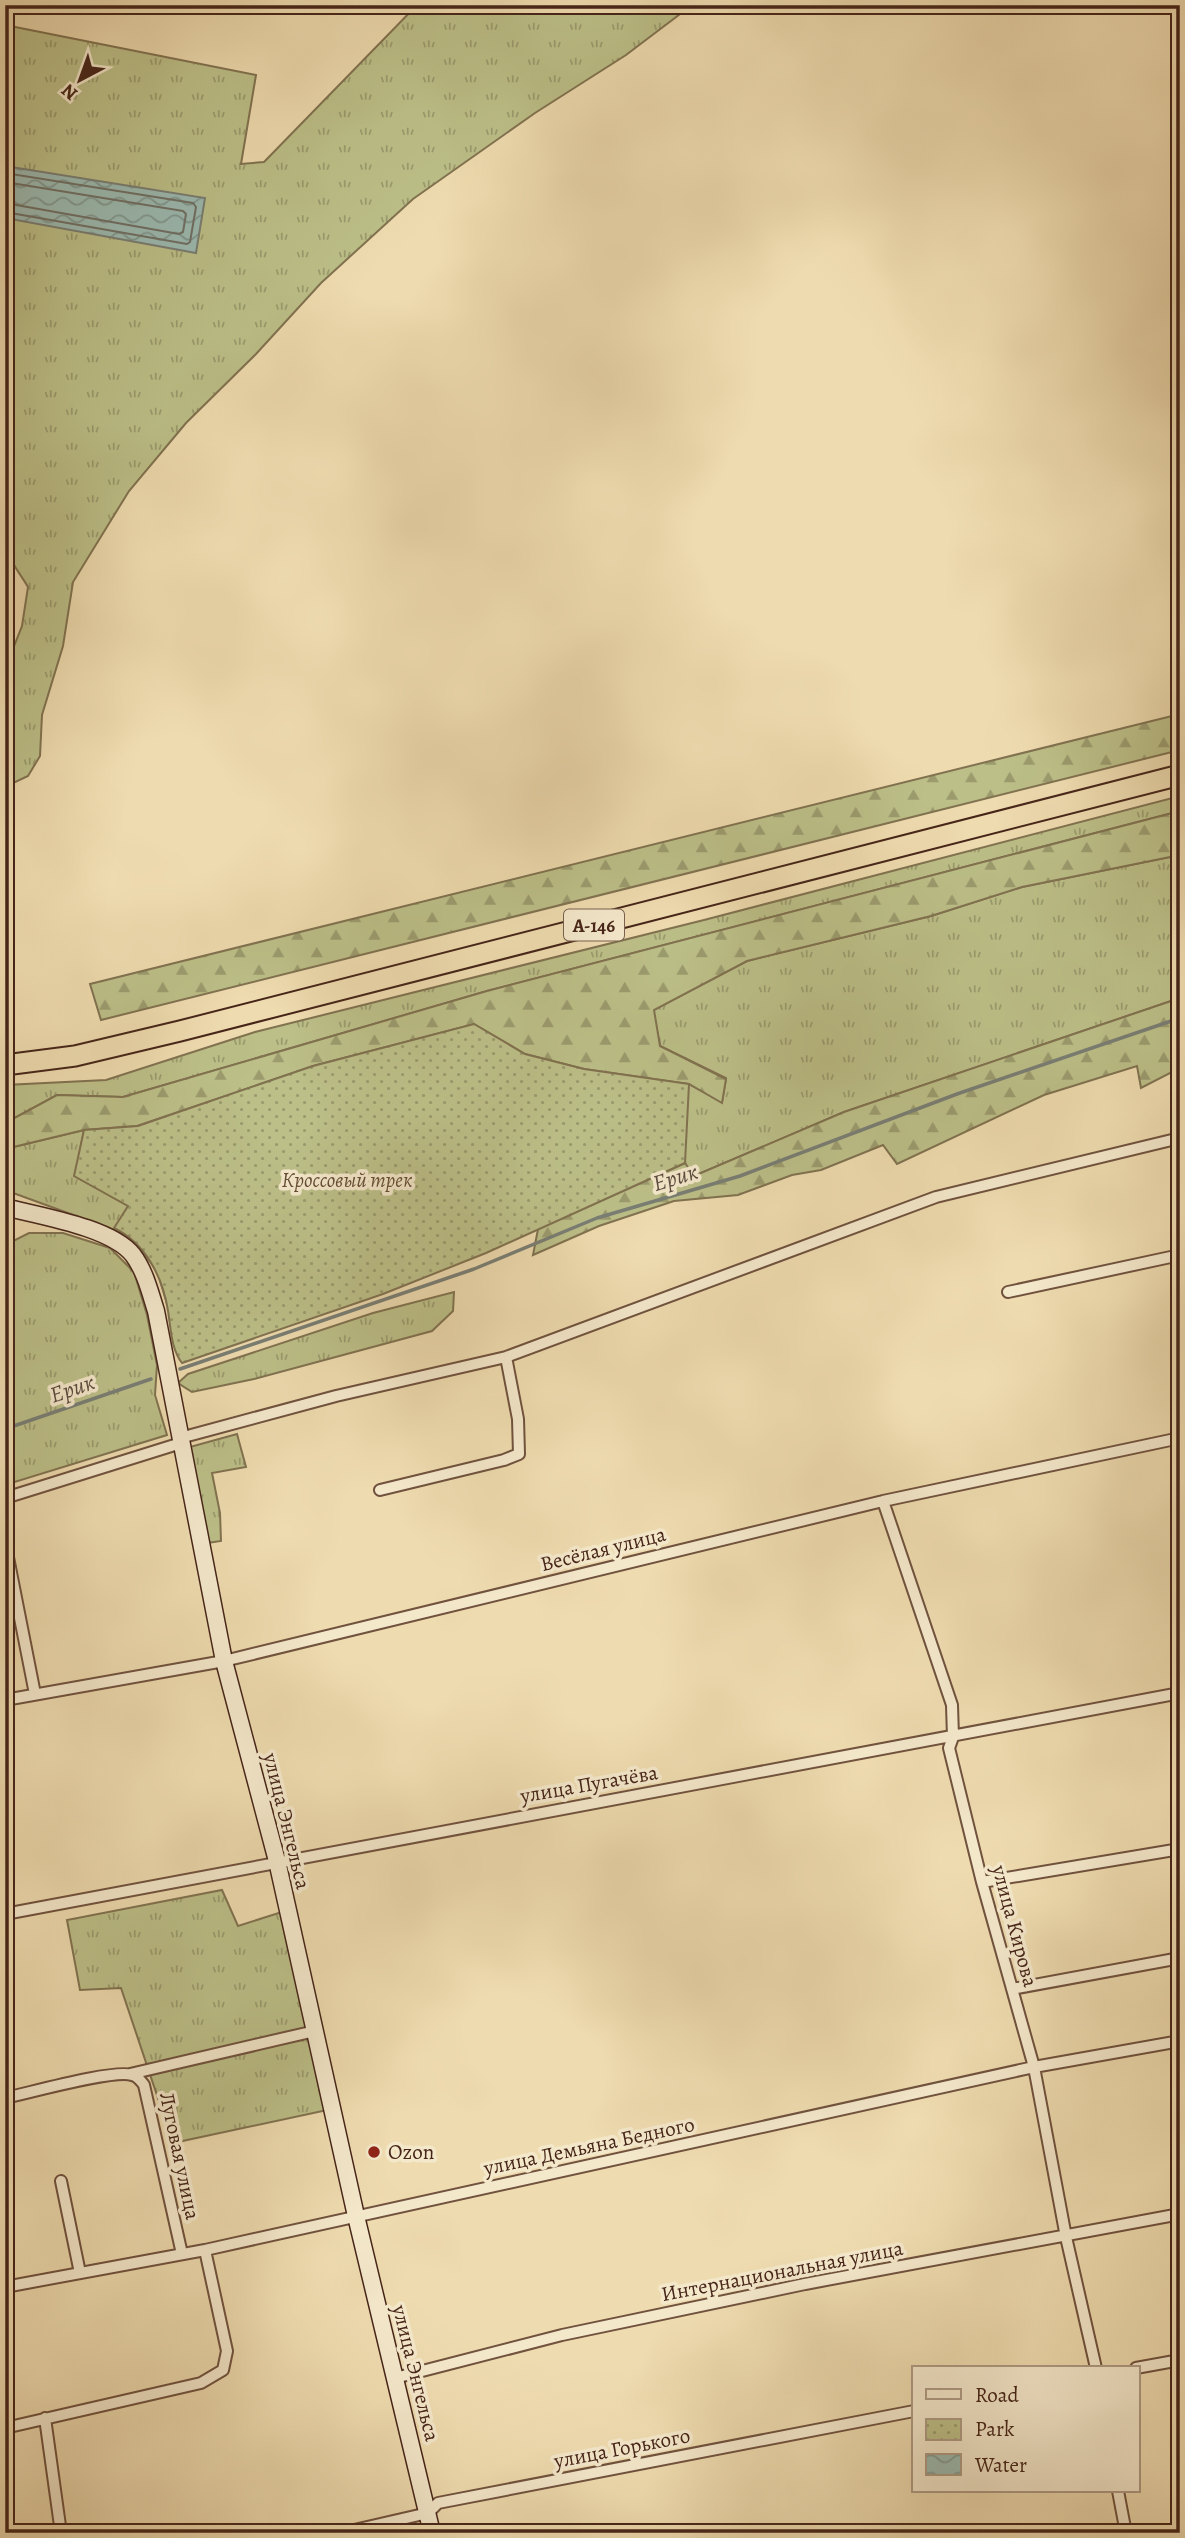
<svg xmlns="http://www.w3.org/2000/svg" width="1185" height="2538" viewBox="0 0 1185 2538" font-family="Alegreya,serif">
<style>
.grass{fill:url(#grass-tufts);stroke:#817250;stroke-width:2}
.forest{fill:url(#forest-firs);stroke:#817250;stroke-width:2}
.park{fill:url(#park-dots);stroke:#817250;stroke-width:2}
.water{fill:url(#water-waves);stroke:#797e74;stroke-width:2}
.lines{fill:none;stroke-linecap:round;stroke-linejoin:round}
.shore{stroke:#707065;stroke-width:2}
.stream{stroke:#797e74;stroke-width:3.5}
.street-casing{stroke:#70523e;stroke-width:14}
.secondary-casing{stroke:#462519;stroke-width:19}
.highway-casing{stroke:#462519;stroke-width:23}
.street{stroke:#f4e8cb;stroke-width:10}
.secondary{stroke:#f4e8cb;stroke-width:16}
.highway{stroke:#eedbaf;stroke-width:19}
.poi-dot{fill:#8f2418;stroke:#f4e8cb;stroke-width:2.5}
.labels{text-anchor:middle;stroke-width:7;stroke-linejoin:round;paint-order:stroke}
.shield{fill:#f4e8cb;stroke:#7a604e;stroke-width:2}
.shield-label{font-size:19px;font-weight:bold;fill:#462519}
.park-label{font-size:21px;font-style:italic;fill:#644c35;stroke:#f4e8cb}
.street-label{font-size:21px;fill:#462519;stroke:#f4e8cb}
.poi-label{font-size:21px;fill:#462519;stroke:#f4e8cb;text-anchor:start}
.water-label{font-size:23px;font-style:italic;fill:#5b4a3f;stroke:#f4e8cb}
</style>
<defs>
<pattern id="grass-tufts" width="24" height="20" patternUnits="userSpaceOnUse" patternTransform="scale(1.75)"><rect width="24" height="20" fill="#bcbf88"/><path d="M3 7l-1-3M5 7V3M7 7l1-3M15 17l-1-3M17 17v-4M19 17l1-3" fill="none" stroke="#9b9b6e"/></pattern>
<pattern id="forest-firs" width="22" height="20" patternUnits="userSpaceOnUse" patternTransform="scale(1.75)"><rect width="22" height="20" fill="#bcbf88"/><path d="M5 1l3.5 6h-7zM16 11l3.5 6h-7z" fill="#9b9b6e"/></pattern>
<pattern id="park-dots" width="8" height="8" patternUnits="userSpaceOnUse" patternTransform="scale(1.75)"><rect width="8" height="8" fill="#bcbf88"/><path d="M2 2h.1M6 6h.1" fill="none" stroke="#9b9b6e" stroke-width="1.8" stroke-linecap="round"/></pattern>
<pattern id="water-waves" width="16" height="10" patternUnits="userSpaceOnUse" patternTransform="scale(1.75)"><rect width="16" height="10" fill="#9bbab1"/><path d="M0 5q4-4 8 0t8 0" fill="none" stroke="#80978f"/></pattern>
</defs>
<rect width="100%" height="100%" fill="#eedbaf"/>
<filter id="stains"><feTurbulence type="fractalNoise" baseFrequency=".00286" numOctaves="4"/><feColorMatrix values="0 0 0 0 .2 0 0 0 0 .09 0 0 0 0 .02 0 0 0 .5 -.17"/></filter>
<radialGradient id="worn" r=".72"><stop offset=".6" stop-color="#630" stop-opacity="0"/><stop offset="1" stop-color="#630" stop-opacity=".3"/></radialGradient>
<path class="grass" d="M417,5H692L626,55L535,113L413,199L321,283L256,354L186,423L129,491L73,582L63,646L42,715L40,756L28,776L5,787V669L22,626L28,587C21,575 11,563 6,549C0,523 13,488 5,463V25L256,75L241,164L264,162Z
M1180,796V811L487,991L123,1097L57,1095L13,1119L5,1109V1085L106,1080L255,1032L704,920Z
M1180,855V998L844,1112L694,1176L546,1059L584,1069L689,1084L722,1102L726,1078L660,1046L653,1010L747,961L931,916L1022,887Z
M84,1130L75,1176L128,1206L166,1261L167,1304L157,1271L131,1236L5,1190V1149Z
M29,1233H63L110,1248L134,1272L147,1315L157,1365L155,1395L167,1435L5,1485V1245Z
M454,1292L453,1311L432,1331L254,1379L192,1392L178,1383L188,1374L373,1313Z
M237,1434L246,1467L212,1473L220,1513L221,1541L207,1543L190,1447Z
M222,1890L238,1926L288,1910L332,2109L173,2143L121,1988L80,1990L67,1920Z"/>
<path class="forest" d="M1180,714V750L101,1020L90,984Z
M1180,811V855L1022,887L931,916L747,961L654,1010L660,1046L726,1079L722,1103L689,1084L584,1069L525,1054L474,1024L313,1066L137,1126L84,1130L5,1149V1123L57,1095L123,1097L487,991Z
M1180,998V1068L1141,1088L1137,1066L1044,1095L897,1164L883,1145L821,1170L792,1175L738,1195L674,1201L599,1226L533,1255L538,1229L685,1163L694,1176L844,1112Z"/>
<path class="park" d="M474,1024L525,1054L584,1069L689,1084L685,1163L486,1253L383,1294L182,1363C171,1349 171,1329 168,1311C163,1277 145,1243 114,1228L128,1206L74,1176L84,1130L138,1126L313,1066Z"/>
<path class="water" d="M5,166L205,198L196,253L5,218Z"/>
<g class="lines">
<path class="shore" d="M5,173L193,203L196,207L190,242L187,244L5,212
M5,182L183,211L186,214L183,232L179,234L5,203"/>
<path class="stream" d="M180,1369L474,1269L597,1218L740,1176L957,1094L1180,1018
M5,1429L151,1379"/>
<defs>
<path id="street" d="M1008,1292L1180,1255
M180,1438L336,1396L506,1357L936,1197L1180,1138
M380,1490L504,1460L519,1454L518,1419L506,1357
M5,1498L181,1443
M883,1501L952,1705L953,1737L949,1748L982,1882L1034,2067L1066,2237L1096,2368
M5,1542L35,1694
M5,1700L224,1661L883,1501L1180,1438
M982,1882L1180,1849
M5,1914L1180,1693
M1012,1989L1180,1958
M130,2074L315,2031
M5,2098C29,2093 114,2069 132,2075C138,2076 141,2081 144,2085L182,2254
M61,2181L80,2273
M5,2287L205,2250L1034,2067L1180,2041
M1136,2368L1180,2360
M395,2378L562,2335L805,2284L1180,2214
M45,2418L61,2533
M5,2428L201,2383L223,2370L227,2351L205,2250
M1118,2491L1126,2533
M341,2533L428,2513L438,2503L914,2411
M1161,2533L1180,2528"/>
<path id="secondary" d="M5,1207C39,1216 111,1227 133,1255C145,1271 150,1292 156,1311L224,1661L277,1861L356,2216L432,2533"/>
<path id="highway" d="M5,1065L75,1056L180,1031L1180,775"/>
</defs>
<use href="#street" class="street-casing"/>
<use href="#secondary" class="secondary-casing"/>
<use href="#highway" class="highway-casing"/>
<use href="#street" class="street"/>
<use href="#secondary" class="secondary"/>
<use href="#highway" class="highway"/>
</g>
<circle class="poi-dot" cx="374" cy="2152" r="7"/>
<g class="labels">
<rect class="shield" x="564" y="909.5" width="60" height="31" rx="5"/>
<g class="shield-label">
<text x="594" y="932">А-146</text>
</g>
<g class="park-label">
<text x="347" y="1187">Кроссовый трек</text>
</g>
<g class="street-label">
<text transform="translate(603 1549) rotate(-14)" y="7">Весёлая улица</text>
<text transform="translate(589 1784) rotate(-10)" y="7">улица Пугачёва</text>
<text transform="translate(287 1821) rotate(76)" y="7">улица Энгельса</text>
<text transform="translate(1015 1926) rotate(75)" y="7">улица Кирова</text>
<text transform="translate(589 2146) rotate(-12)" y="7">улица Демьяна Бедного</text>
<text transform="translate(180 2156) rotate(78)" y="7">Луговая улица</text>
<text transform="translate(782 2271) rotate(-11)" y="7">Интернациональная улица</text>
<text transform="translate(416 2373) rotate(76)" y="7">улица Энгельса</text>
<text transform="translate(622 2448) rotate(-11)" y="7">улица Горького</text>
</g>
<g class="poi-label">
<text x="388" y="2159">Ozon</text>
</g>
<g class="water-label">
<text transform="translate(675 1177) rotate(-17)" y="8">Ерик</text>
<text transform="translate(72 1388) rotate(-19)" y="8">Ерик</text>
</g>
</g>
<rect width="1185" height="2538" fill="none" stroke="#eedbaf" stroke-width="28"/>
<rect x="7" y="7" width="1171" height="2524" fill="none" stroke="#462519" stroke-width="3.5"/>
<rect x="14" y="14" width="1157" height="2510" fill="none" stroke="#462519" stroke-width="2"/>
<rect x="912" y="2366" width="228" height="126" fill="#f4e8cb" stroke="#ae9a84" stroke-width="2"/>
<rect x="926" y="2389" width="35" height="10" fill="#f4e8cb" stroke="#ae9a84" stroke-width="2"/>
<text x="975" y="2402" font-size="21" fill="#462519">Road</text>
<rect x="926" y="2419" width="35" height="21" fill="url(#park-dots)" stroke="#ae9a84" stroke-width="2"/>
<text x="975" y="2436" font-size="21" fill="#462519">Park</text>
<rect x="926" y="2454" width="35" height="21" fill="url(#water-waves)" stroke="#ae9a84" stroke-width="2"/>
<text x="975" y="2472" font-size="21" fill="#462519">Water</text>
<g transform="translate(80 80) rotate(221)" stroke="#f4e8cb" stroke-width="5" paint-order="stroke">
<path d="M0-5L12 26L0 18L-12 26Z" fill="#462519"/>
<text y="-10" font-size="19" font-weight="bold" text-anchor="middle" fill="#462519">N</text>
</g>
<rect width="100%" height="100%" filter="url(#stains)"/>
<rect width="100%" height="100%" fill="url(#worn)"/>
</svg>
